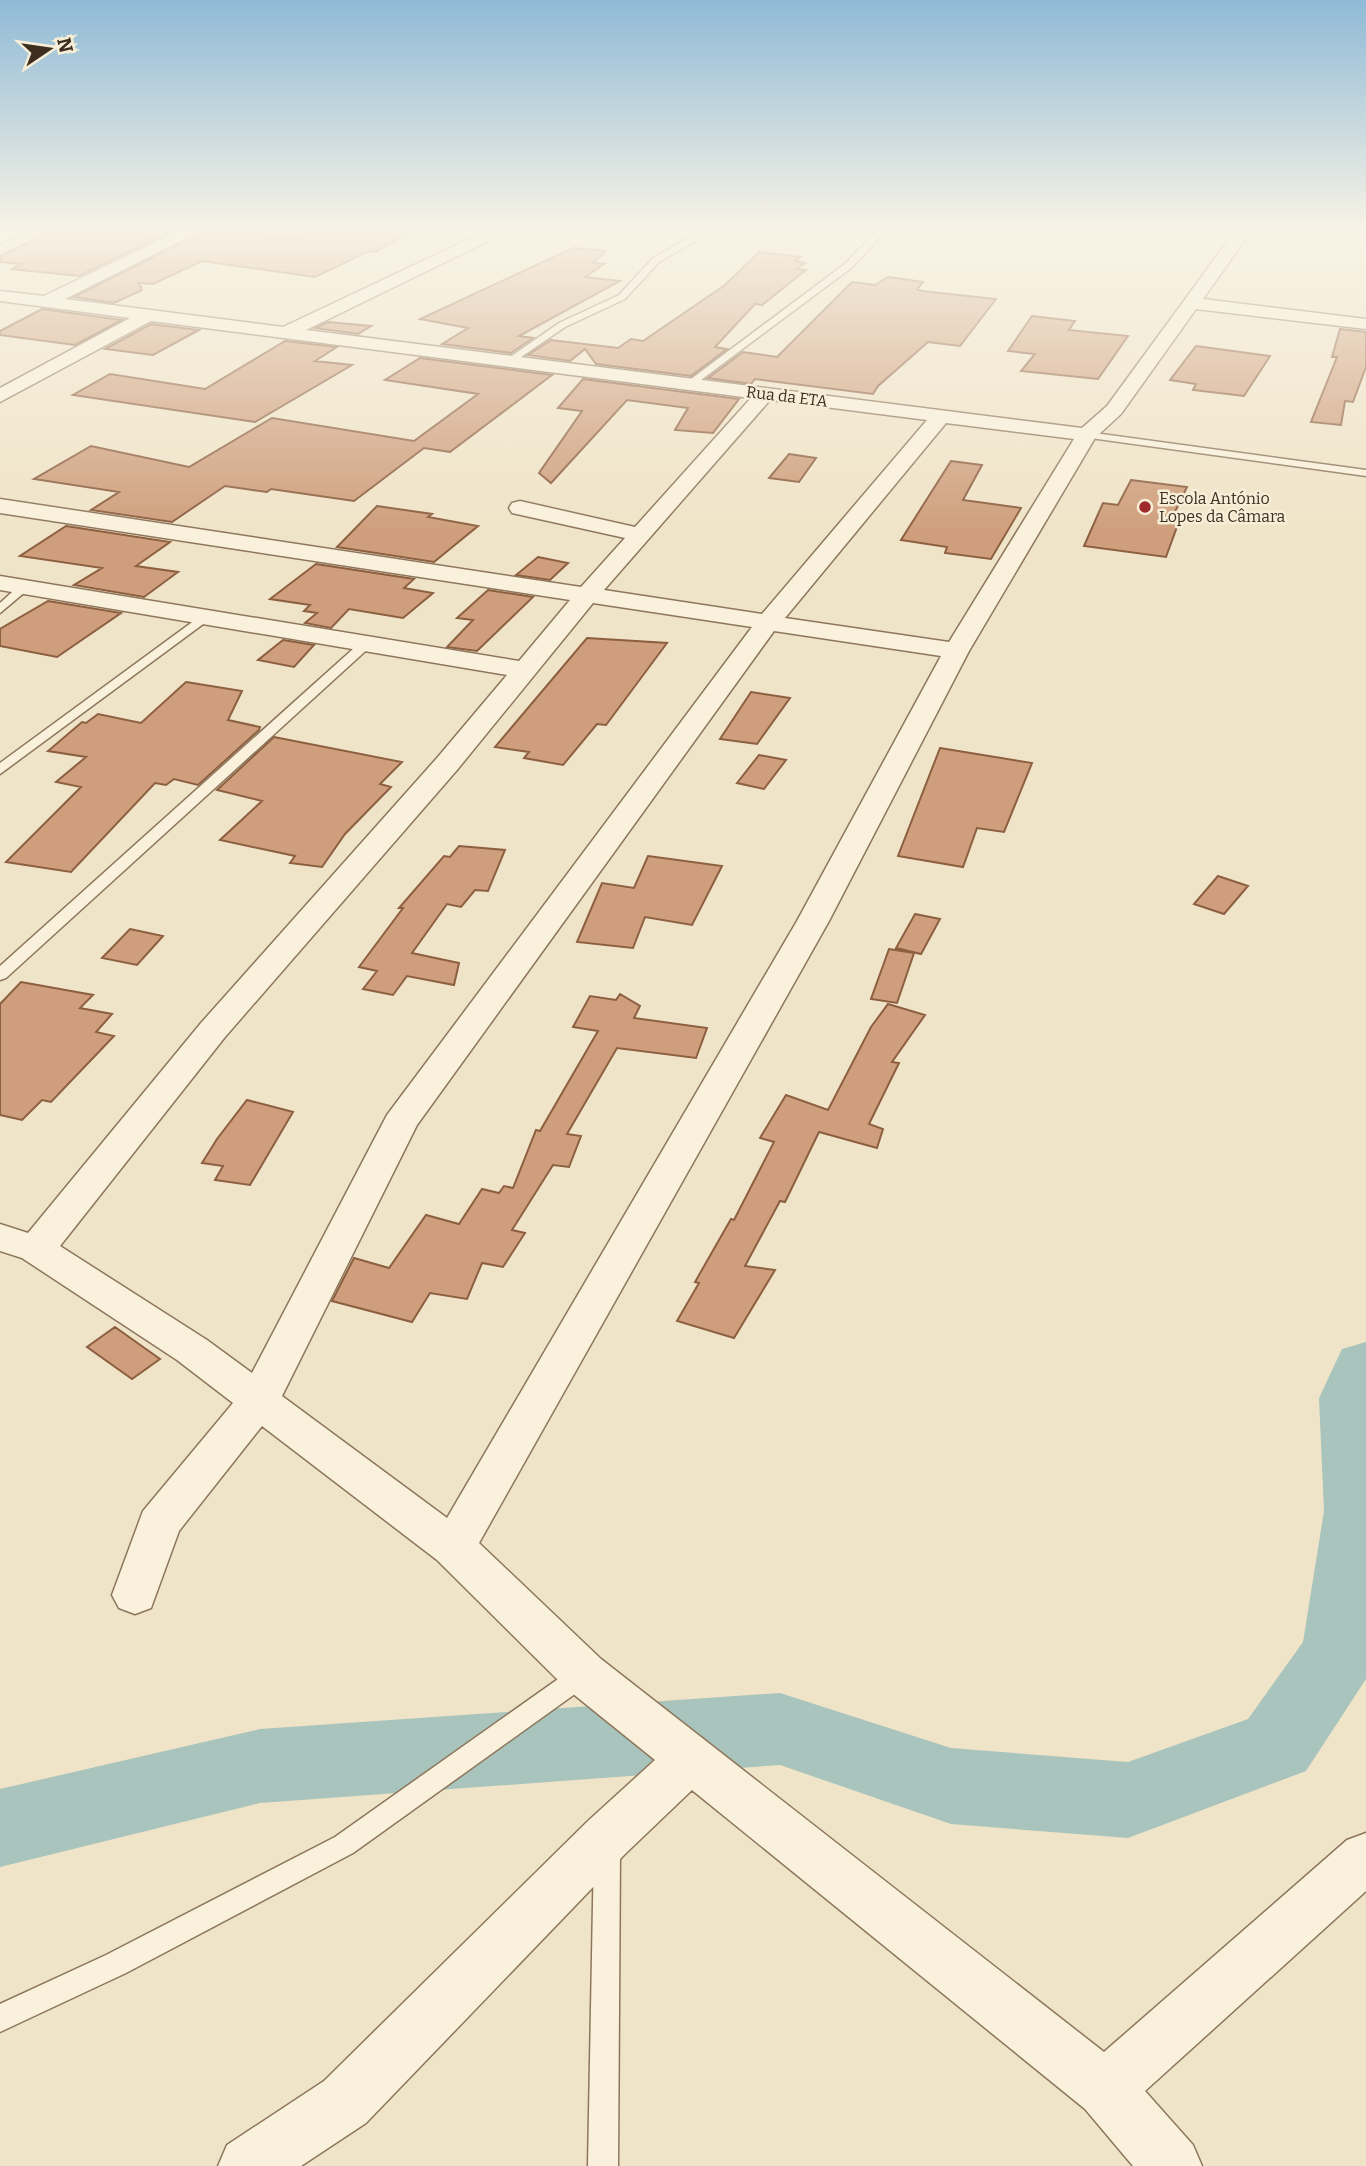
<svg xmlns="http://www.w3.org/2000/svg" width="1366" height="2166" viewBox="0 0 1366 2166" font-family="Bitter,serif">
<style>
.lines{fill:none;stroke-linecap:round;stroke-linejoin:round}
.river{fill:#a9c4bc;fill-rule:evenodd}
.building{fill:#cf9f7d;stroke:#8d5f41;stroke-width:2}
.lane-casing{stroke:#8d765c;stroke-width:3}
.street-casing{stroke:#8d765c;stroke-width:3}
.lane{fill:#faf1dc;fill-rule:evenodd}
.street{fill:#faf1dc;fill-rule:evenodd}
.poi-dot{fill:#9e2a2b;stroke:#f7eed8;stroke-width:2.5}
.labels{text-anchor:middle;stroke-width:5;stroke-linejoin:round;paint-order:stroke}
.far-street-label{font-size:16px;fill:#3d2e20;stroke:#f7eed8}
.far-poi-label{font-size:16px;fill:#3d2e20;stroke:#f7eed8;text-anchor:start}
</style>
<rect width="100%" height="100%" fill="#f0e4c8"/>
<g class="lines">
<path class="river" d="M1366,1342V1679L1306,1771L1128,1838L951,1824L780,1765L260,1803L0,1867V1789L260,1729L780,1693L951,1748L1128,1762L1248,1719L1303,1642L1324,1511L1319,1398L1342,1349Z"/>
</g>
<path class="building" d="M60,227H180L79,276L12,269L22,264L0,262V256Z
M378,227H420L375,252L369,251L315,277L202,261L153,284L139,283L142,290L114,303L74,297L211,228L301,239V229L353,235Z
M573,248L606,251L593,263L604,264L585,277L620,281L519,336L533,338L511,353L442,344L468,328L420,319Z
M759,252L800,257L795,261L805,263L796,269L806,270L762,305L755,304L715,347L727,349L691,376L596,364L585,349L570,361L528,355L551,340L618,348L631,339L643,341L725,285Z
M888,277L923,282L917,289L922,291L996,299L960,346L928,342L878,386L873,394L755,379L751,384L708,378L743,352L777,357L852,282L875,285Z
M42,309L122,320L75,345L0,335V331Z
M1032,316L1075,321L1069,330L1128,336L1098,379L1021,371L1035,354L1008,351Z
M328,322L371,326L358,334L315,328Z
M151,324L199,330L153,355L105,349Z
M1340,329L1366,332V367L1353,402L1345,401L1341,425L1311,422L1337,357H1332Z
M285,341L337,347L315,361L352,365L255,422L73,395L110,374L205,389Z
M1196,346L1270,356L1244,396L1193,390L1196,384L1170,380Z
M420,358L552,375L450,452L424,448L354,501L271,489L267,492L225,486L172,522L91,510L119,492L34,479L91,446L189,467L272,418L414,441L478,394L385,380Z
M583,379L739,399L713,433L675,430L688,408L627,400L551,483L539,473L582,411L558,408Z
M789,454L816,458L799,482L769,478Z
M951,461L982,465L963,500L1021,508L991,559L945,553L947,547L901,540Z
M1131,480L1187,487L1175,512L1182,513L1166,557L1084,546L1103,503L1118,505Z
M377,506L432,514L428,517L478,526L434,562L337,547Z
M66,526L170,542L136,566L178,572L144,597L74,585L102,568L20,556Z
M538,557L568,563L550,580L516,575Z
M316,564L414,579L404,588L433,593L403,618L349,609L331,628L305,623L317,613L304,611L310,605L270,599Z
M488,590L533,597L477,651L447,647L473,620L457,618Z
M48,601L121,613L57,657L0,646V629Z
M587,638L667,643L606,725L597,724L563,765L524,758L529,752L495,747Z
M283,640L314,645L294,667L258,660Z
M186,682L242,691L228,720L260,727L259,730L198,785L174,779L166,785L155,783L71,872L6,862L81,787L56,782L86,757L48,751L82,722L86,723L98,714L141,723Z
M751,692L790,698L757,744L720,739Z
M274,737L402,762L380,784L391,787L345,834L322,867L290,863L295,856L220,840L262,801L217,790Z
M940,748L1032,763L1004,832L977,828L963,867L898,856Z
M759,755L786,760L764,789L737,783Z
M459,846L505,850L488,891L475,890L461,907L447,904L412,953L459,963L454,985L407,976L393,995L363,989L377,971L359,967L403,908H399L444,856L450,857Z
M648,856L722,866L692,925L645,917L633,948L577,942L602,883L634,888Z
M1218,876L1248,886L1224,914L1194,904Z
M915,914L940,919L921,954L896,948Z
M130,929L163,936L137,965L102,958Z
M889,949L914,953L897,1003L871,999Z
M21,982L93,995L80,1008L112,1014L96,1032L114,1036L51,1102L42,1100L22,1120L0,1115V1004Z
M620,994L640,1006L634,1018L707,1028L696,1058L617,1048L567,1134L581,1136L569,1167L553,1165L512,1230L525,1233L503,1267L482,1263L467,1299L430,1293L412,1322L332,1301L354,1258L389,1268L426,1215L459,1224L482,1189L499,1193L504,1186L513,1188L536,1130L540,1131L598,1031L573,1027L590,996L616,1000Z
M888,1004L925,1015L892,1062L899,1063L869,1124L883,1129L877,1148L819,1132L785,1202L780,1201L745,1266L775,1270L734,1338L677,1321L699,1283L695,1282L731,1219L734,1220L774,1142L760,1138L786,1095L828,1110L871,1027Z
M247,1100L293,1112L250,1185L215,1180L223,1166L202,1163L217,1139Z
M115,1327L160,1359L132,1379L87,1347Z"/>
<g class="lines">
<defs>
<path id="lane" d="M303,227H376L353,232Z
M709,227H720L659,262L625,299L565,327L511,364L503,362L559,323L619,295L653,258Z
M881,227H890L851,268L693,386H687V382L845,264Z
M1087,432L1366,470V476L1083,437L1082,435Z
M21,584L31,587L0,613V603Z
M206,612L210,613V619L0,774V763Z
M367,639L373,643L371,646L6,978L0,980V966L363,640Z
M584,1664L593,1667L596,1674L593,1681L353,1853L126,1973L0,2032V2004L106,1955L335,1837L575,1667Z
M607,1839L616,1842L620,1851L618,2166H588L594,1851L598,1842Z"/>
<path id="street" d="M10,227H31L0,243V232Z
M187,227H208L65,299L283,327L495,227H517L306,330L1082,428L1107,406L1238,227H1254L1203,299L1366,319V329L1196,309L1121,414L1095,438L969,651L829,921L479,1543L601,1659L1104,2052L1347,1840L1366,1833V1891L1145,2091L1193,2145L1202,2166H1133L1085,2109L692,1790L625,1854L366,2123L301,2166H218L227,2145L324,2081L589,1820L655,1760L567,1689L437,1560L262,1426L179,1531L151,1608L135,1614L119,1608L112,1595L143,1511L233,1403L177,1360L22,1258L0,1251V1224L28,1233L201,1023L437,758L507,675L0,590V576L519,661L570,600L0,513V499L581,587L625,538L512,513L509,508L512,503L520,501L635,527L751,398L151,321L0,402V388L130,318L0,301V291L44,296ZM770,400L927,420L762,614L604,590ZM946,423L1074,439L949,642L785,618ZM593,603L752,627L387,1115L252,1373L207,1340L60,1246L225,1037L457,770ZM774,631L941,656L797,921L447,1518L282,1396L417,1125Z"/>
</defs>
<use href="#lane" class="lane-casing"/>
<use href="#street" class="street-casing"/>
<use href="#lane" class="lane"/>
<use href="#street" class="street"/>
</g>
<linearGradient id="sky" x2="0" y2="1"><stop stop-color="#8fbad6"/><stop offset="0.43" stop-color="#f8f3e6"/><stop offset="1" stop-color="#f8f3e6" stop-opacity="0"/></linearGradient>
<rect width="1366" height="531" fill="url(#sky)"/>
<circle class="poi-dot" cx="1145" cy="507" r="7"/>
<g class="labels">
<g class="far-street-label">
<text transform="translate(787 396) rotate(7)" y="6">Rua da ETA</text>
</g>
<g class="far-poi-label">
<text x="1159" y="504">Escola António<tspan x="1159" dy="18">Lopes da Câmara</tspan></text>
</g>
</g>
<g transform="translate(49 49) rotate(77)" stroke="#f7eed8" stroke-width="5" paint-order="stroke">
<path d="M0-5L12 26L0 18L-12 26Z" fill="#3d2e20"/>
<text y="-10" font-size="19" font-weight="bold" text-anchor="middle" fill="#3d2e20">N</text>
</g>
</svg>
